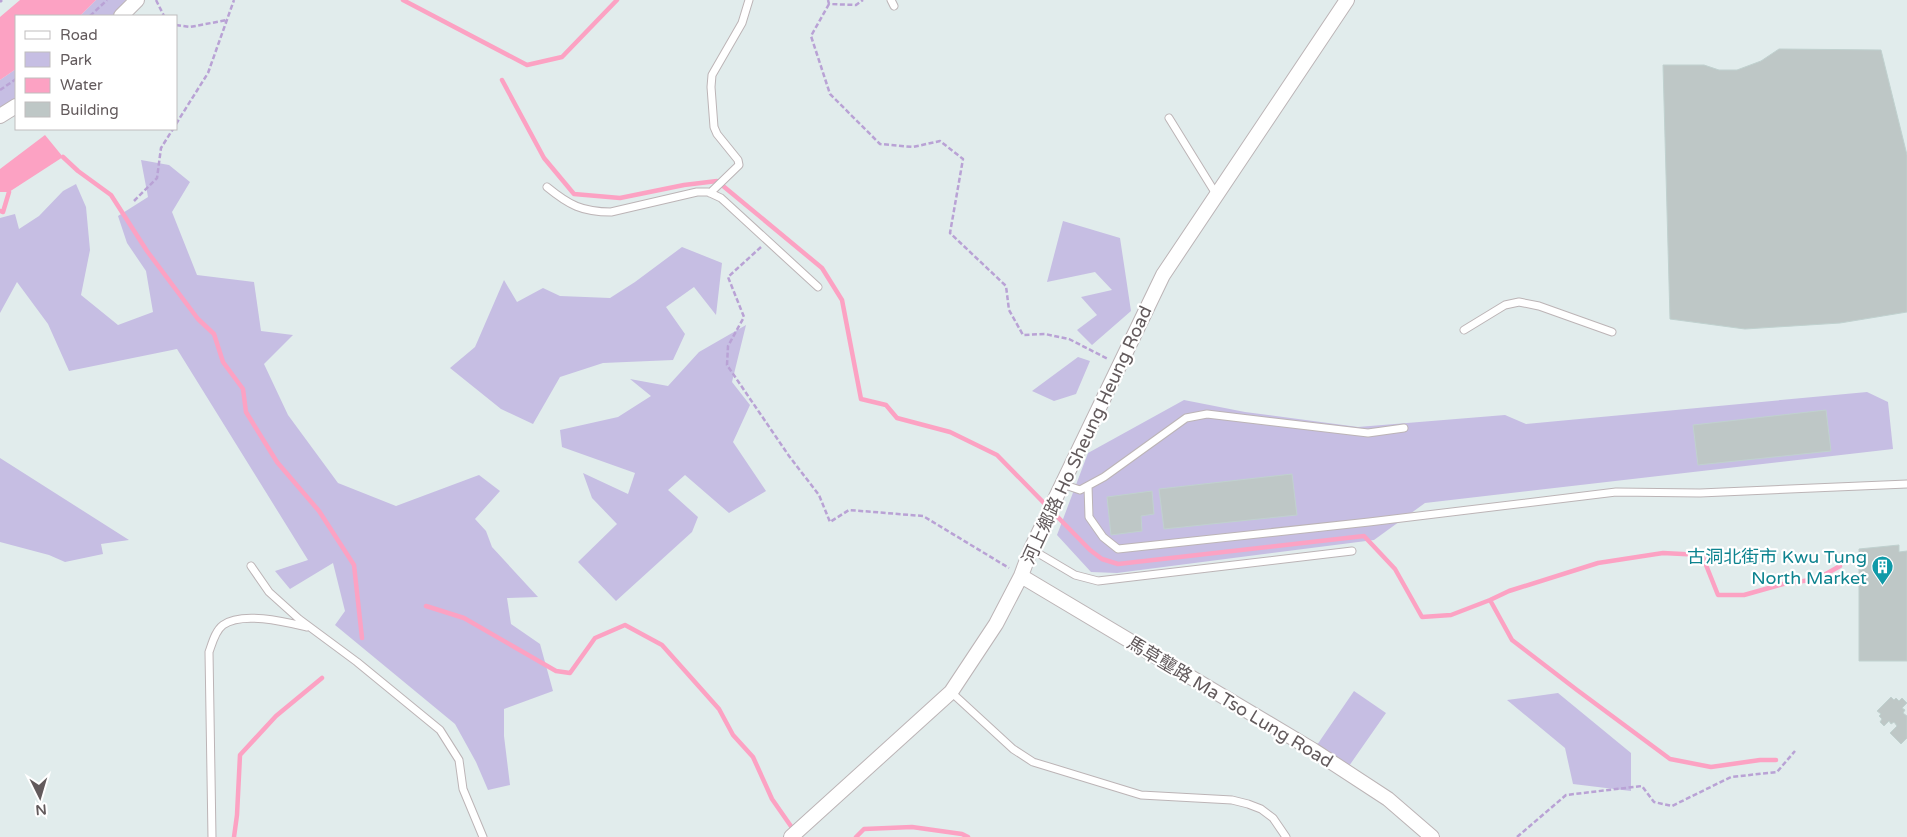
<svg xmlns="http://www.w3.org/2000/svg" width="1907" height="837" viewBox="0 0 1907 837" font-family="'Varela Round','Noto Sans SC',sans-serif">
<style>
.green{fill:#c6bee3}
.water{fill:#fca2c3}
.lines{fill:none;stroke-linecap:round;stroke-linejoin:round}
.stream{stroke:#fca2c3;stroke-width:4.5}
.building{fill:#bec7c6;stroke:#c0d1cf}
.service-casing{stroke:#bcb4b6;stroke-width:9}
.minor-casing{stroke:#bcb4b6;stroke-width:16}
.path{stroke:#b9a2d5;stroke-width:2.5;stroke-dasharray:5 2.5;stroke-linecap:butt}
.service{stroke:#fff;stroke-width:7}
.minor{stroke:#fff;stroke-width:14}
.labels{text-anchor:middle;stroke-width:4.5;stroke-linejoin:round;paint-order:stroke}
.street-label{font-size:18px;fill:#625a5c;stroke:#fff}
.culture-label{font-size:18px;fill:#0d838f;stroke:#fff;text-anchor:end}
</style>
<rect width="100%" height="100%" fill="#e1ecec"/>
<path class="green" d="M96,0H126L112,16H80Z
M16,69V100L0,111V80Z
M141,160L169,165L190,182L172,212L197,275L254,282L261,331L293,335L264,364L288,415L338,483L396,506L479,475L500,491L475,519L486,531L492,547L538,597L507,598L511,624L540,644L553,691L504,709V736L510,785L488,790L476,762L455,724L335,625L345,611L333,563L290,589L275,571L308,560L177,349L69,371L48,324L17,282L0,313V218L15,214L19,229L39,216L63,191L76,184L86,207L90,250L81,295L118,325L153,312L146,271L127,243L118,216L148,197Z
M1063,221L1120,238L1131,311L1092,345L1077,330L1097,315L1081,297L1112,290L1095,272L1047,282Z
M682,247L722,263L716,315L694,287L666,307L685,334L673,360L603,363L560,377L533,424L501,409L450,368L475,347L504,280L517,302L543,288L560,296L610,298L635,282Z
M746,325L732,382L750,405L733,442L766,491L729,513L685,475L668,490L698,517L692,532L616,601L578,562L617,524L592,498L583,473L628,494L635,473L562,447L560,430L618,417L651,396L630,379L668,386L699,352Z
M1078,357L1090,361L1076,394L1054,401L1032,391Z
M1867,392L1888,402L1893,449L1425,503L1374,540L1117,573L1091,572L1057,535L1088,453L1184,400L1245,412L1358,427L1505,415L1526,424Z
M0,458L129,540L101,544L103,554L65,562L49,555L0,542Z
M1354,691L1386,713L1349,766L1317,745Z
M1558,693L1631,753V791L1573,784L1565,748L1507,700Z"/>
<path class="water" d="M20,0H96L80,16H16V69L0,80V17Z
M45,135L63,157L9,192H0V169Z"/>
<g class="lines">
<path class="stream" d="M403,0L527,65L562,57L617,0
M502,80L544,158L574,194L620,198L684,185L717,181L822,268L842,300L861,399L886,405L897,418L950,432L997,455L1090,550L1102,559L1118,564L1364,536L1395,569L1422,617L1451,615L1490,600L1512,640L1577,690L1670,759L1711,767L1760,760H1776
M63,157L78,171L111,195L147,251L198,319L214,334L223,362L243,389L246,412L277,462L319,511L354,565L362,638
M0,211L3,212L9,192
M1490,600L1509,591L1598,563L1663,553L1702,555L1718,595H1744L1783,584L1817,579L1840,566
M426,606L464,618L556,671L570,673L595,638L625,625L662,645L719,709L733,735L753,757L772,799L795,832
M234,837L237,815L240,755L276,716L322,678
M856,837L864,829L912,827L962,834L968,837"/>
</g>
<path class="building" d="M1779,49L1881,50L1907,155V312L1840,323L1745,329L1670,319L1663,65H1704L1719,70H1737L1761,61Z
M1826,410L1831,451L1698,465L1693,425Z
M1292,474L1297,515L1164,529L1159,489Z
M1152,491L1154,514L1141,516L1142,531L1111,535L1107,497Z
M1899,545V552L1907,551V661H1859V549Z
M1891,697L1894,700L1896,698L1899,701L1902,698L1907,703L1902,708L1905,710L1903,713L1907,716V738L1901,744L1890,733L1897,726L1894,722L1891,724L1889,721L1884,726L1880,722L1882,719L1879,716L1881,714L1877,711Z"/>
<g class="lines">
<defs>
<path id="service" d="M891,0L894,6
M1169,118L1216,194
M547,187C569,205 582,212 611,212L697,192H708L721,198L818,287
M710,193L739,165L738,160L717,134L714,127L711,87L712,75L742,23L749,0
M1464,330L1505,305L1519,302L1539,306L1612,332
M1062,484L1080,490L1104,477L1186,418L1207,414L1368,433L1404,428
M1088,486L1089,517L1103,537L1118,549L1369,522L1616,492L1700,493L1907,484
M1031,549L1075,575L1098,581L1352,551
M251,566L269,592L299,619L357,662L440,730L459,760L463,789L483,837
M951,692L1013,749L1033,762L1141,795L1232,800L1248,804L1261,809L1273,818L1286,837
M212,837L209,652C212,644 215,631 223,625C242,611 286,622 307,627"/>
<path id="minor" d="M121,16L137,0
M0,116L16,106
M1021,576L1313,750L1388,799L1432,837
M791,837L951,692L996,624L1021,576L1031,549L1163,275L1347,0"/>
</defs>
<use href="#service" class="service-casing"/>
<use href="#minor" class="minor-casing"/>
<path class="path" d="M156,0L164,16
M828,0L829,4L856,5L863,0
M0,2L2,0
M829,4L811,36L830,94L880,144L913,147L940,141L963,159L950,233L1006,286L1009,310L1023,335L1045,334L1069,339L1108,359
M90,16L107,0
M176,25L190,27L227,20
M0,90L16,79
M176,124L208,73L234,0
M134,201L157,178L161,148L173,129
M761,247L728,277L744,317L728,346L727,365L789,456L819,495L830,522L849,510L923,516L1009,568
M1517,837L1566,795L1642,786L1654,802L1672,806L1731,777L1777,772L1795,751"/>
<use href="#service" class="service"/>
<use href="#minor" class="minor"/>
</g>
<defs>
<symbol id="building-pin" viewBox="-11 -11 22 30"><path d="M0 17L-7.5 6A9.5 9.5 0 1 1 7.5 6Z" fill="#0f9aa8" stroke="#fff"/><path d="M-4-6H4V6H1V3H-1V6H-4ZM-2.5-4.3h1.7v1.8h-1.7ZM.8-4.3h1.7v1.8H.8ZM-2.5-1h1.7V.8h-1.7ZM.8-1h1.7V.8H.8Z" fill="#fff"/></symbol>
</defs>
<g fill-rule="evenodd">
<use href="#building-pin" x="1870" y="554" width="25" height="34"/>
</g>
<g class="labels">
<g class="street-label">
<text transform="translate(1087 435) rotate(-65)" y="6">河上鄉路 Ho Sheung Heung Road</text>
<text transform="translate(1230 702) rotate(31)" y="6">馬草壟路 Ma Tso Lung Road</text>
</g>
<g class="culture-label">
<text x="1867" y="563">古洞北街市 Kwu Tung<tspan x="1867" dy="21">North Market</tspan></text>
</g>
</g>
<rect x="15" y="15" width="162" height="115" fill="#ffffff" stroke="#c0bdbe"/>
<rect x="25" y="31" width="25" height="8" fill="#ffffff" stroke="#c0bdbe"/>
<text x="60" y="40" font-size="15" fill="#625a5c">Road</text>
<rect x="25" y="52" width="25" height="15" fill="#c6bee3" stroke="#c0bdbe"/>
<text x="60" y="65" font-size="15" fill="#625a5c">Park</text>
<rect x="25" y="78" width="25" height="15" fill="#fca2c3" stroke="#c0bdbe"/>
<text x="60" y="90" font-size="15" fill="#625a5c">Water</text>
<rect x="25" y="102" width="25" height="15" fill="#bec7c6" stroke="#c0bdbe"/>
<text x="60" y="115" font-size="15" fill="#625a5c">Building</text>
<g transform="translate(40 797) rotate(175)" stroke="#ffffff" stroke-width="4" paint-order="stroke">
<path d="M0-4L9 19L0 12L-9 19Z" fill="#625a5c"/>
<text y="-8" font-size="14" font-weight="bold" text-anchor="middle" fill="#625a5c">N</text>
</g>
</svg>
